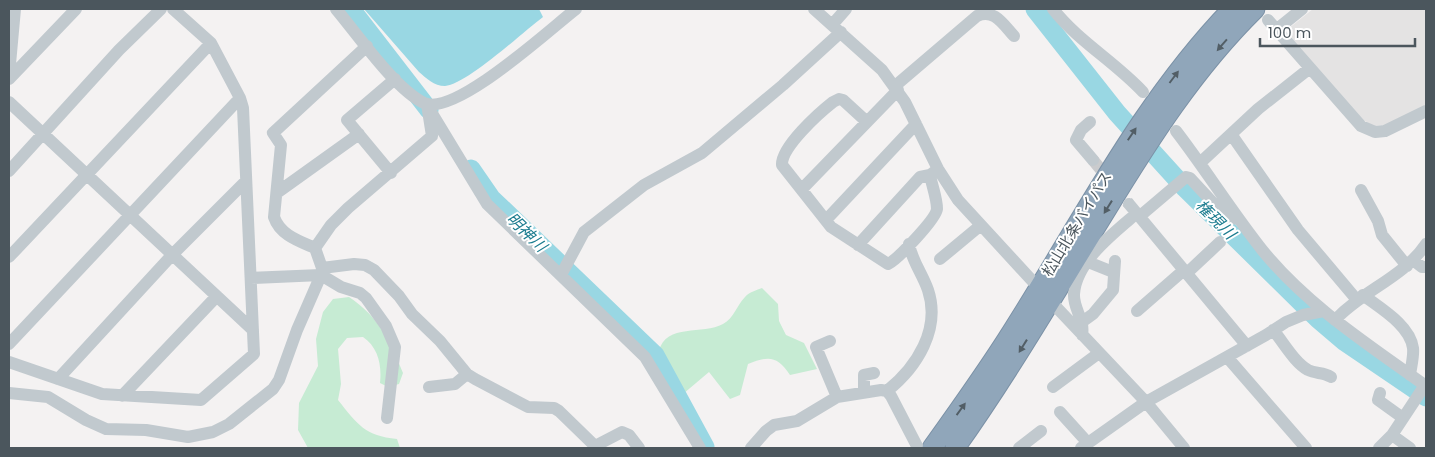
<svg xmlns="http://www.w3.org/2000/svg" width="1435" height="457" viewBox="0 0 1435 457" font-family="Poppins,'Noto Sans JP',sans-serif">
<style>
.education{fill:#e4e3e3}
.green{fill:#c6ebd3}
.water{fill:#99d7e3}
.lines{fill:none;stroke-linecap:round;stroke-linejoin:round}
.river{stroke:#99d7e3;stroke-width:19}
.minor-tunnel{stroke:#cacbcd;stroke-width:12;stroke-dasharray:12 6;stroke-linecap:butt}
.highway-casing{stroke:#7b91a6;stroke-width:21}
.minor{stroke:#c1c9ce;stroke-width:12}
.highway{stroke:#90a6ba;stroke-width:19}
.oneway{fill:#525e66}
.labels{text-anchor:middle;stroke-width:4;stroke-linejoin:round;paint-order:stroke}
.street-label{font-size:15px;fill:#4b565d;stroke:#fff}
.water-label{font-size:16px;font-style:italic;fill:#1d7d90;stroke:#fff}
</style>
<rect width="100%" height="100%" fill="#f4f2f2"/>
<path class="education" d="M1313,9H1426V106L1385,125L1374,126L1363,120L1290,38L1288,29Z"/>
<path class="green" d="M762,288L778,304L779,321L786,335L804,343L817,369L790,375C777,355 768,356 748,364L740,395L730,399L709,372L683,394L659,351C666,323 703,335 723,324C734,318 737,305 745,297C749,292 757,290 762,288Z
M349,297C379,317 390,341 403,373L399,384L388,387L380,383C382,365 378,347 363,337L347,338L338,349L341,384L338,400C357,424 365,436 397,439L400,448H308L298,430L299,403L318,366L316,339L323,312L333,299Z"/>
<path class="water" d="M364,9H539L543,17C523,32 466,85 445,86C434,86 426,78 419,72Z"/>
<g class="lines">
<path class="river" d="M351,9L429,110
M1035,9L1117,113L1185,188L1318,319L1345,342L1426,397
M471,169L491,198L655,355L705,447"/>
<path class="minor-tunnel" d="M1093,160L1129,204"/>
<defs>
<path id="highway" d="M932,448C960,409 988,370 1013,330C1083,220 1141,103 1232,9
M955,448C1009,372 1056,291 1105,212C1149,140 1194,69 1255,9"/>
</defs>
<use href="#highway" class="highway-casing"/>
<path class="minor" d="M336,9C358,35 395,89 424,103C455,117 550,29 576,9
M814,9L882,70L905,102L938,169L958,200L1059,310L1146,402L1184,448
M1053,9C1078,41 1115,62 1143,92
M1268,20L1361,126L1375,132L1385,131L1426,111
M832,25L846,9
M1276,30L1302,9
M9,75L15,9
M9,79L76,9
M895,86L977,16C994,8 1003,24 1014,36
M9,102L253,330
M430,110L487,204L645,357L700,448
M867,122L843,100L839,99L833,102C819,113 781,147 782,165L831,227L888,264C897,260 936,219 937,209C937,198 932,186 930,175L938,169
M1090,122L1081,130L1076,140L1093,160
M1176,131C1206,170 1232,212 1263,251C1308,306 1369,345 1426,386
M1231,134L1298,230L1357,300
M1201,162L1258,109L1310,68
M9,171L119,50L161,9
M391,173L347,120L395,79
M802,189L898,90
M1361,190L1378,221L1382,235L1407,266
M278,192L359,134
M1129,204L1247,346
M1140,216L1186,177L1190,178L1228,219L1238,218
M826,220L916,124
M858,245L920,177L930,175
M315,248C299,241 280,235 274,217L281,145L273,133L367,46
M9,257L211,43
M940,259L981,225
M1413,260L1422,267H1426
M1088,262L1113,272
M322,268L354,264L365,265L374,270L399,296L412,314L440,341L467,374L475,379L528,407L554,408L559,411L595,446L622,432L629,435L639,448
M1187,273L1220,242
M561,275L584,232L644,185L702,153L783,85L841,32
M251,278L321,275L341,287L360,293L366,298L386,326L395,347L387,418
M1363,295C1380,308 1410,325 1413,348C1414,356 1411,367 1410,375
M1137,311L1184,270
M1335,320C1363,290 1403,278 1426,244
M1082,322L1093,314L1113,290L1115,261
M1273,330C1284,343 1294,362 1308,370C1316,374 1323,372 1331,377
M1082,335C1085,320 1073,308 1074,294C1076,261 1115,232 1137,213
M830,341L816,347L837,397
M9,344L240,98
M1227,357L1306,448
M9,362L102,394L201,400L254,354L243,108L240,98L211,43L173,9
M58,379L173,254L245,182
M429,387L455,384L467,374
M1053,387L1099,353
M887,391C917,367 941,329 928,290C922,273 912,261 909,244
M864,392V375L874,373
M9,393L48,397L86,420L106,429L146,430L188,437L213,432L229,424L273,389L279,380L297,330L321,275L322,268L315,248L331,225L348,208L432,136L427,104
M1380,393L1378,400L1403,418
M122,396L217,296
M1060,412L1088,443
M1392,435L1410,448
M751,448L766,431L774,425L797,421L837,397L881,390L887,391L891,396L918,448
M1019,448L1041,431
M1081,448L1146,402L1266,335L1286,322L1303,315L1324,311
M1379,448L1392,435L1425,385"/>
<use href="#highway" class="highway"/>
</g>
<defs><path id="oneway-solid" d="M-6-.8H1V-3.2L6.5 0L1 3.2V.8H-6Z" transform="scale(1.25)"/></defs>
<g class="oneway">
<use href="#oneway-solid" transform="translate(1222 45) rotate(131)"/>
<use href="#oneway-solid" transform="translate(1174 77) rotate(-53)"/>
<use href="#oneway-solid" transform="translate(1132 134) rotate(-56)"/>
<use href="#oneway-solid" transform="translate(1108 207) rotate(122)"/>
<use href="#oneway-solid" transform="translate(1023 346) rotate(122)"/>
<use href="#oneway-solid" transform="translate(961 409) rotate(-54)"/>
</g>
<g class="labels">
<g class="street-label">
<text transform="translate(1077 224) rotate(-59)" y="5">松山北条バイパス</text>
</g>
<g class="water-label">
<text transform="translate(1216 219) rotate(45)" y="6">権現川</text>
<text transform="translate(527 232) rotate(44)" y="6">明神川</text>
</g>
</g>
<rect width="1435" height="457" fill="none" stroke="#4b565d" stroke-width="20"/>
<path d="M1260 38v8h155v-8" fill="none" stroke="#4b565d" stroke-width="2.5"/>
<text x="1268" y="38" font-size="15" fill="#4b565d" stroke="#ffffff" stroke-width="4" paint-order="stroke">100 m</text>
</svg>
